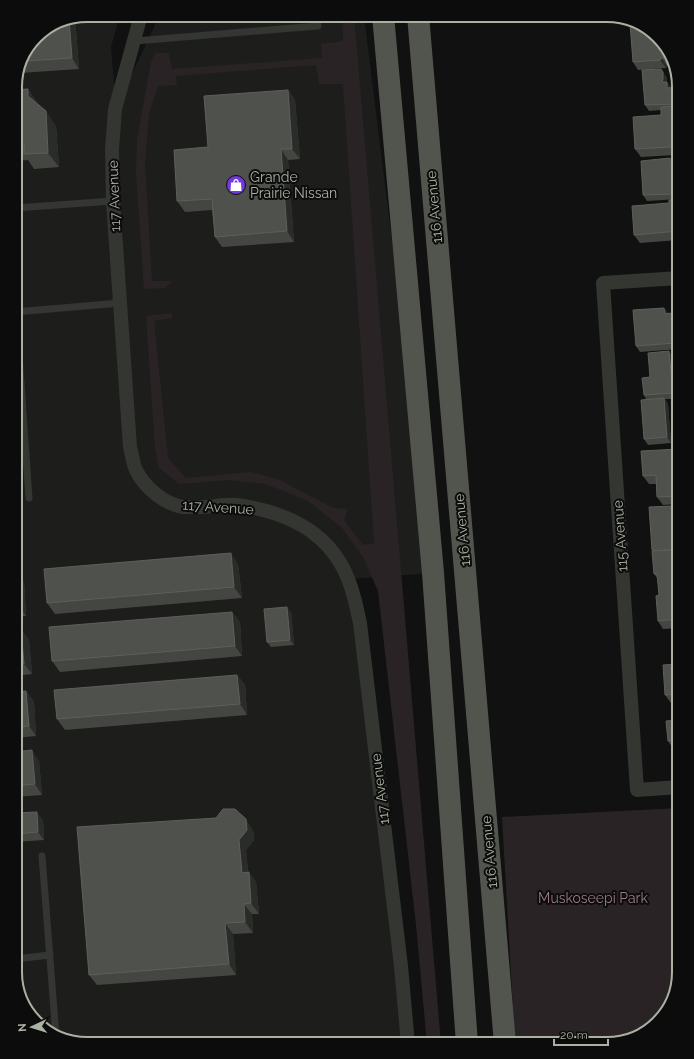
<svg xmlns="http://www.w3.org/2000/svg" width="694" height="1059" viewBox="0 0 694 1059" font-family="Raleway,sans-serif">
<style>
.built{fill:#1d1e1c}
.green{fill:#2a2325}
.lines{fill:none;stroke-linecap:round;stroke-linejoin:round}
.service{stroke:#333631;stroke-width:7}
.minor{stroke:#333631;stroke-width:14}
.primary{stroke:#51554e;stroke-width:22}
.wall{fill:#444641}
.shaded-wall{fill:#2a2c29}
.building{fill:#4f524c;stroke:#5d6059}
.labels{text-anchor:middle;stroke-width:4;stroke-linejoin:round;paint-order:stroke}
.poi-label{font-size:14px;fill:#abb1a2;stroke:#0b0c0b;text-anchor:start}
.street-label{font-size:14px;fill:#abb1a2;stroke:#0b0c0b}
.park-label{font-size:14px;fill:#9b7b82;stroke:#0b0c0b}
.rim{fill:none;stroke:#abb1a2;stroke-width:2}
</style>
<rect width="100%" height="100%" fill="#101110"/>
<path class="built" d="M87,15H120L111,47L116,108L155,25L157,15H364L433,573L348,579L408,1044H83L51,1034L25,1008L15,972V83L36,36L60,20Z"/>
<path class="green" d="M342,15H354L441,1044H427L416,925L378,591L363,557L342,528L308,501L266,484L229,480L179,484L159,468L155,448L146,316L172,313V318L154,321L168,458L186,478L251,472L280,480L333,508L348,509L344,520L363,545L374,543L343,84H319L316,65L176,76L177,85L158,86L149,113L145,165L152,281H172L165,288L144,289L136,172L137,140L151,62L156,53H169L172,69L322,58L321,44L343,41Z
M679,808V972L669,1008L643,1034L607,1044H515L502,817Z"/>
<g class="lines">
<path class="service" d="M135,41L318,26L317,15
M15,208L113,201
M15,312L120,303
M16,312L29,498
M42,856L56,1036
M15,959L50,955"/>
<path class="minor" d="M141,15L115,109L112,149L113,201L120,303L130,447C132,454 133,464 136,470C144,487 164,504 183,507C188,507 195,507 201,507C213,507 225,504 237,505C274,510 313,524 335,555C350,575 355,600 360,623L401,966L408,1044
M679,787L637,790L603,283L679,278"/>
<path class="primary" d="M383,15L433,573L467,1044
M418,15L505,1044"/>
</g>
<path class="wall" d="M75,17L79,69L20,73L36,36L60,20Z
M647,27L669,51L668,52L671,56L672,63L670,66H667L666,68L638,70L633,62Z
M665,75L667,78V82L671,88L679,87V142H678L679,144V152L676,155L641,157L635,149L661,115V110L649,111L645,105Z
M28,89L38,104L56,126L59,167L34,169L28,160L15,161V90Z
M288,90L295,100L300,159L288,160L294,242L222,247L215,237L212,210L185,212L177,201L208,147Z
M670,158L676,168L677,173H679V199L647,201L643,195Z
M679,199V240L640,243L634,235L669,203Z
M664,308L668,313H672L676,319L679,349L640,352L636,346Z
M669,351L673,357L677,399H665L668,404L671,443L648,445L644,439L646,399L644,395L650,377Z
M679,449V504L663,505L657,497L656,484H649L643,476Z
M679,504V628L663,629L658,621L659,595L658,579L654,574L653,551L652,550L671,506L673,508H676Z
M238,564L242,598L55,614L47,603Z
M15,572L24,582L26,616L15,617Z
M232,612L240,622L242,656L60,672L52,661Z
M291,612L294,645L271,647L267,642Z
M15,630H21L29,640L32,674L15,676Z
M679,664V703H671L665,695Z
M237,675L245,685L247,715L65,730L57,719Z
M26,691L34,702L36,736L15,738V692Z
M679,709V746L672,747L668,741L678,720Z
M15,752L39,761L42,795L15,797Z
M15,813L43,820L44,840L15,842Z
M253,830L254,840L246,850L248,872L256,882L259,914H252L253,933L233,934L236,975L97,985L89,975Z"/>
<path class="shaded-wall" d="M75,17L79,69L72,58L69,19Z
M661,43L671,56L672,63L670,66L664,58Z
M662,58L667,66L666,68L660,60Z
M661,69L667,78V84V82L671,88H666L662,82Z
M28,89L38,104L39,110L28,96Z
M288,90L295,100L300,159L292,149Z
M46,111L56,126L59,167L48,153Z
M676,129L679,133V137L677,134Z
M674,137L679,144V152L676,155L671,147Z
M281,149L288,160L294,242L287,231Z
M670,158L676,168L677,173L679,176L673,171Z
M677,220L679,223V233L678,231Z
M664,308L668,313L665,314Z
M672,313L676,319L679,348L675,343Z
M669,351L673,357L677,399L673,393Z
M664,398L668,404L671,443L667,437Z
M231,553L238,564L242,598L234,587Z
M16,572L24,582L26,616L19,606Z
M287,607L291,612L294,645L290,640Z
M232,612L240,622L242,656L235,646Z
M21,630L29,640L32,674L24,664Z
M237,675L245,685L247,715L240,704Z
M26,691L34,702L36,736L29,726Z
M32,750L39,761L42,795L35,784Z
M37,812L43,820L44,840L38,832Z
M246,819L253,830L254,840L246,850L249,883L242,873L239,840Z
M249,872L256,882L259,914L251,903Z
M244,904L252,914L253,933L245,922Z
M225,923L233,934L236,975L229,964Z"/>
<path class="building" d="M69,19L72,58L25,61L36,36L60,20Z
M630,23H635L647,27L662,43H661V46L666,49V55L664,58H662L660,60L633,62Z
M661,69L663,72V79L662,82H667V88L679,87V104L645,105L642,70Z
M28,89V96L46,111L48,153L24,154V145L15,146V90Z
M288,90L292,149H281L287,231L215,237L212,199L177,201L174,150L208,147L204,96Z
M679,106V129H676L677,134H671L674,137V142L671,147L635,149L633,117L661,115V107Z
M670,158V163L673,162V171H675V173H679V194L643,195L641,161Z
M679,199V220H677L678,231L634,235L632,206L669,203V200Z
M664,308L665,314L672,313L675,343L636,346L633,310Z
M669,351L673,393L644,395L642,378L650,377L648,353Z
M664,398L667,437L644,439L641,400Z
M679,449V496L657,497L656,475L643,476L641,451Z
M679,504V549L657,551V550H652L649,507L671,506V508H676L675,505Z
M679,549V619L658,621L656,596L659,595L657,574H654L652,551Z
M231,553L234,587L47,603L44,569Z
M15,572H16L19,606H15Z
M287,607L290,640L267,642L264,609Z
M232,612L235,646L52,661L49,627Z
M15,630H21L24,664L15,665Z
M679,664V694L665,695L663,665Z
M237,675L240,704L57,719L54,690Z
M26,691L29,726L15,727V692Z
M679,709V740L668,741L666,721L678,720L677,710Z
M32,750L35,784L15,786V752Z
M223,809H235L246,819L247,830L239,840L242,873L249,872L251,903L244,904L245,922L225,923L229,964L89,975L77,827L216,818Z
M37,812L38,832L15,834V813Z"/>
<defs>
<symbol id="shop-disc" viewBox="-11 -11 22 22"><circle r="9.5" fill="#7437e2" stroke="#0b0c0b"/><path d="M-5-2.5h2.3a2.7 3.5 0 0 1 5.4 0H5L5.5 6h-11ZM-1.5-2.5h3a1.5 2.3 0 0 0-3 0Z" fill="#fff"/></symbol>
</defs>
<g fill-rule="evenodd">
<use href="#shop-disc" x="225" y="174" width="22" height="22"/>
</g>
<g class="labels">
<g class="poi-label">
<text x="250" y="182">Grande<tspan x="250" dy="16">Prairie Nissan</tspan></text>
</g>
<g class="street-label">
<text transform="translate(114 196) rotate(-92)" y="5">117 Avenue</text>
<text transform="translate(434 207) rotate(-95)" y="5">116 Avenue</text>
<text transform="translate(218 507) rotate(4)" y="5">117 Avenue</text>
<text transform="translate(462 530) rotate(-95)" y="5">116 Avenue</text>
<text transform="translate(620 536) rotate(-94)" y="5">115 Avenue</text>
<text transform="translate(380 789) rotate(-97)" y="5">117 Avenue</text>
<text transform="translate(489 852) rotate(-95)" y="5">116 Avenue</text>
</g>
<g class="park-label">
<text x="593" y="903">Muskoseepi Park</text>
</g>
</g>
<path d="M0 0H694V1059H0ZM87 22H607A65 65 0 0 1 672 87V972A65 65 0 0 1 607 1037H87A65 65 0 0 1 22 972V87A65 65 0 0 1 87 22Z" fill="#0b0c0b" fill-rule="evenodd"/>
<path class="rim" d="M87 22H607A65 65 0 0 1 672 87V972A65 65 0 0 1 607 1037H87A65 65 0 0 1 22 972V87A65 65 0 0 1 87 22Z"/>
<g transform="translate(32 1027) rotate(266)" stroke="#0b0c0b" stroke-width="3" paint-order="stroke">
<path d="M0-3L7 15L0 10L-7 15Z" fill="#abb1a2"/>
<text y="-6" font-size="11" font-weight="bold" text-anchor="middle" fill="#abb1a2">N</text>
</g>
<path d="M554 1039v6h54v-6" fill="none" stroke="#abb1a2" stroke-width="2"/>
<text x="560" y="1039" font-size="12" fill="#abb1a2" stroke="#0b0c0b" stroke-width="3" paint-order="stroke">20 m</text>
</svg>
